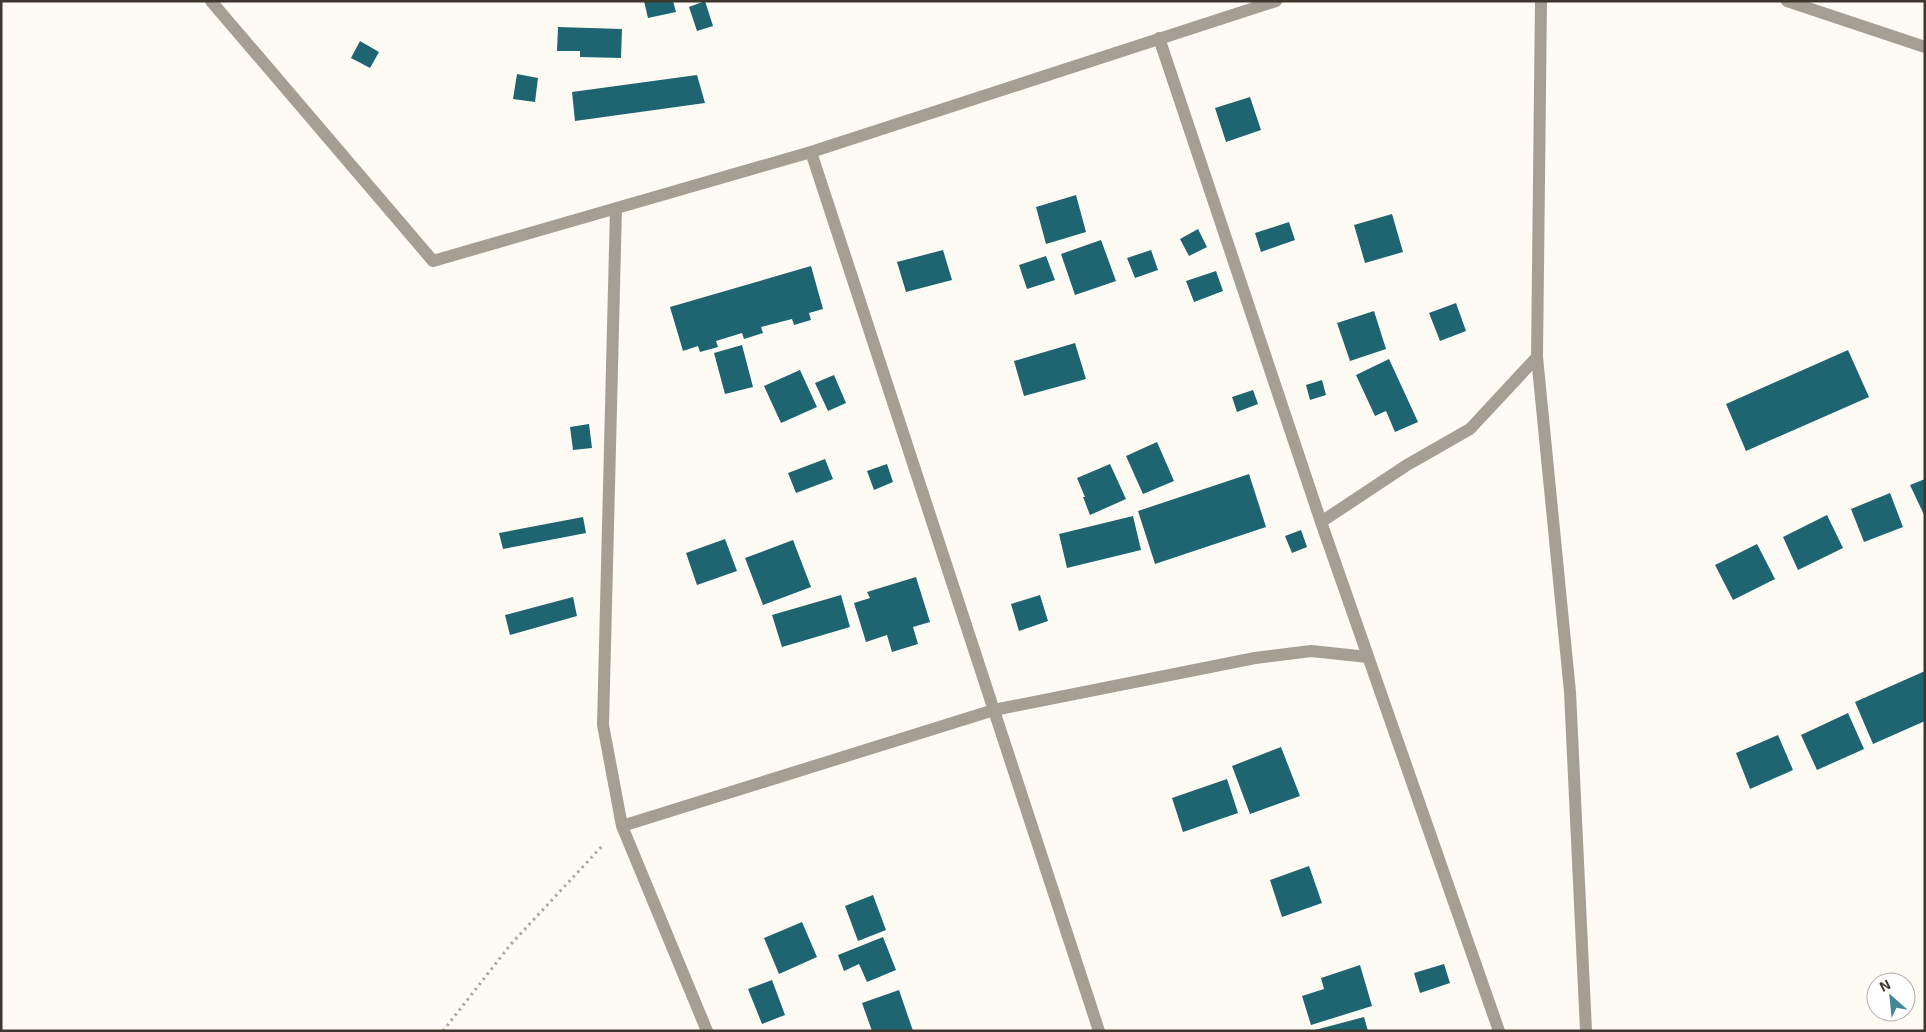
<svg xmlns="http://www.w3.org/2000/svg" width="1926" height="1032" viewBox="0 0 1926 1032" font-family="'Exo 2',sans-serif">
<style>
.building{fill:#1e6471}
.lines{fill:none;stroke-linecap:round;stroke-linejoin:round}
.path{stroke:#aca79f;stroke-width:3;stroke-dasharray:2.5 4;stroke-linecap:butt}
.minor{stroke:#a59f93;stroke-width:12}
</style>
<rect width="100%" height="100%" fill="#fefbf5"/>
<path class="building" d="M644,1H673L676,12L648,18Z
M705,1L713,26L697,31L689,7Z
M558,27L622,29L621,58L580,57V51H557Z
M360,41L379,52L370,68L351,58Z
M517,74L538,78L535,102L513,99Z
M697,75L705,103L575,121L572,92Z
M1250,97L1261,130L1226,142L1215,108Z
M1076,195L1086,232L1046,244L1036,207Z
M1392,214L1403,252L1365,263L1354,225Z
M1289,222L1295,240L1261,252L1255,233Z
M1198,229L1207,247L1189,256L1180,239Z
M1101,240L1116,281L1075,295L1061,254Z
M943,250L952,280L906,292L897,262Z
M1151,250L1158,270L1135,278L1127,258Z
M1046,256L1055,280L1027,289L1019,265Z
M811,266L823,309L809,313L811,320L794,325L792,319L761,327L763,333L744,339L742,333L716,341L718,347L700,352L698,346L683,351L670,307Z
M1216,271L1223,291L1194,302L1186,281Z
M1456,303L1466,331L1440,341L1429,313Z
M1374,311L1386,349L1350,361L1337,323Z
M1075,343L1086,379L1024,396L1014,361Z
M742,345L753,387L725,394L714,353Z
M1848,350L1869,397L1746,451L1726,404Z
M1389,359L1418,422L1395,432L1386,411L1375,416L1356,375Z
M800,370L817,407L781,423L764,386Z
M834,375L846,403L828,411L815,383Z
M1322,380L1326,395L1310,400L1306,385Z
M1253,390L1258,404L1237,412L1232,397Z
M589,424L592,448L573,450L570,427Z
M1157,442L1174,481L1143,494L1126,456Z
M825,459L833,479L796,493L788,473Z
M887,464L893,482L874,490L867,471Z
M1110,464L1126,499L1090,515L1083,497H1085L1077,478Z
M1249,474L1266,527L1155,564L1138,511Z
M1925,479V517L1910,485Z
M1890,493L1903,527L1864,542L1851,509Z
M1827,515L1843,548L1798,570L1783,537Z
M1133,516L1141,550L1067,568L1059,534Z
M583,517L586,533L503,549L499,533Z
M1301,530L1307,547L1292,553L1285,536Z
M725,539L737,571L697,585L686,553Z
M793,540L811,587L763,605L745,558Z
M1757,544L1775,579L1733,600L1715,565Z
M916,577L930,622L913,627L918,644L892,652L887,635L866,642L854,603L870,598L867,592Z
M841,595L850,627L782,647L772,615Z
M1040,595L1048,621L1019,631L1011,604Z
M573,597L577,616L510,635L505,615Z
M1925,671V721L1873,744L1855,702Z
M1848,713L1864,749L1817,770L1801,735Z
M1778,735L1793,770L1750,789L1736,753Z
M1281,747L1300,796L1250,814L1232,766Z
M1227,779L1238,813L1183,832L1172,798Z
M1309,866L1322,903L1282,917L1270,880Z
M873,895L886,930L858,941L845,906Z
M802,922L817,957L779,974L764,938Z
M883,937L896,970L867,982L859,964L844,971L838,955Z
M1444,964L1450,983L1420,993L1414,973Z
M1360,965L1372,1006L1311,1025L1302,996L1324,989L1321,978Z
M772,980L785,1015L762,1024L748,989Z
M899,990L913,1031H872L862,1003Z
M1364,1017L1368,1031H1315V1030Z"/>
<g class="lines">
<path class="path" d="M443,1031L511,944L604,844"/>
<path class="minor" d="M211,1L433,261L811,152L1276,1
M1541,1L1537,357L1570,692L1586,1031
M1787,1L1925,47
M1159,38L1321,522L1499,1031
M811,152L1099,1031
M616,208L603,725L622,826L707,1031
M1321,522L1407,465L1470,429L1537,357
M622,826L994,710L1255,658L1311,651L1368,657"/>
</g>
<rect width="1926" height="1032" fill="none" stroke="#3e372d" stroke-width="5"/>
<g transform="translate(1891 997) rotate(333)"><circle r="24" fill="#ffffff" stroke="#b2afab"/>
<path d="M0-4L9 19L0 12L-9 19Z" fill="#428694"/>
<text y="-8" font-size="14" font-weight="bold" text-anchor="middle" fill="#3e372d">N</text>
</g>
</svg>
